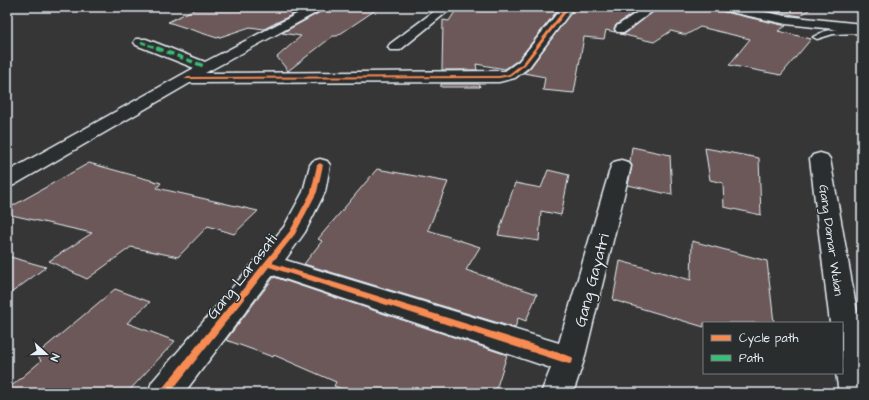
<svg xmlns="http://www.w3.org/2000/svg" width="869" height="400" viewBox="0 0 869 400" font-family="'Architects Daughter',sans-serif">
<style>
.building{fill:#6c5958;stroke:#e8f1f8}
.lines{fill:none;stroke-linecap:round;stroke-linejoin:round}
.service-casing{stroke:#e8f1f8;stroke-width:3}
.minor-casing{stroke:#e8f1f8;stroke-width:3}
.service{fill:#2a2d2e;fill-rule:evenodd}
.minor{fill:#2a2d2e;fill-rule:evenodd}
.quiet-far1{stroke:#3abd76;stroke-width:2.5;stroke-dasharray:5.5 2.5;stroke-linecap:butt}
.quiet{stroke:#3abd76;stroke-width:3.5;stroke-dasharray:7 3.5;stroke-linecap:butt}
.cycleway-casing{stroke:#2a2d2e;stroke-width:2}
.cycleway{fill:#f68b52;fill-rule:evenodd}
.labels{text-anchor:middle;stroke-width:3;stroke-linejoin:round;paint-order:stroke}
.street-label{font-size:13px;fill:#e8f1f8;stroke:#2a2d2e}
.near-street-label{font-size:16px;fill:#e8f1f8;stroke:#2a2d2e}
</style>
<rect width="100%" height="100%" fill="#373636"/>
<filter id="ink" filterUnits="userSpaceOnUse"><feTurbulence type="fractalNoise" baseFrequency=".025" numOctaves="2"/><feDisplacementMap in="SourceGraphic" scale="8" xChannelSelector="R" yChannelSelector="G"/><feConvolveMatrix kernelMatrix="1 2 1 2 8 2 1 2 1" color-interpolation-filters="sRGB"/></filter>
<g filter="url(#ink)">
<path class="building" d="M199,7H307L264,29L250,27L217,38L168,22Z
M326,7H380L337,36H333L288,71L277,57L301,36L282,33L324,10Z
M458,7H560L518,60L505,69L476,64L477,70H442L443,20L449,21Z
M575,7H642L616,25L614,28L615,32L606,30L604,39L584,37L574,93L543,90L545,77L524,73L530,68Z
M659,7H714L721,11L786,26L778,31L811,39L781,75L729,65L750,39L700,27L686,35L671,31L654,42L620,34L626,33Z
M746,7H813L800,16Z
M441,84H479L480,87H441Z
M632,147L670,155L672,195L628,185L632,166L630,162Z
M705,148L759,158L761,215L724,207L723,183L710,180Z
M89,163L161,183L157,188L258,211L234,234L208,226L178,257L131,247L87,279L49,261L92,233L7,214V209Z
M377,169L448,182L428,230L480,247L466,270L537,294L526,321L518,318L515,328L304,264L322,241L318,239Z
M548,170L569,175L561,215L541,211L539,241L498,235L515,183L541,188Z
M692,241L767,261L774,323H704V327L613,300L620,261L691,280Z
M7,256L46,267L7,296Z
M274,277L507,355L495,393H352L334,386L336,382L274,355L273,357L226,340Z
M115,289L150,302L127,323L175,341L127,393H7V390L41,361L37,354Z"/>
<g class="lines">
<defs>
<path id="service" d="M844,28L862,29V33L833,34L817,39L813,37L825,31Z"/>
<path id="minor" d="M310,7H325L323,9L205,73L505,71L519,61L562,7H574L529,67L515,78L499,82L190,83L14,185L7,187V172L194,68L136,45L134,42L136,39H146L205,62Z
M440,7H453L400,50H390L388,47L390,44Z
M645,7H658L625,32H617L615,29L617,26Z
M715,7H738L786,16L862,24V32L786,24L721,10Z
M820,153L827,155L830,159L862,340V393H839L836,373H842V323H830L810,159L813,155Z
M320,159L327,161L330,165L325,192L305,232L285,260L559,343L611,166L614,162L621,160L628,162L631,166L584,360L573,393H541L551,368L273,275L184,393H148L152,382L284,227L303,192L310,165L313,161Z"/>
</defs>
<use href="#service" class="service-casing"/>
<use href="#minor" class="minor-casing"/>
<use href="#service" class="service"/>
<use href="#minor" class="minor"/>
<path class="quiet-far1" d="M141,42L159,49"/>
<path class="quiet" d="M157,48L206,67"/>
<defs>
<path id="cycleway" d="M566,7H570L525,65L511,76L499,78L186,79L184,78L186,77L499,76L509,74L523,63Z
M320,163L323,165L317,192L295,234L272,263L569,356L572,357L573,360L572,363L569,364L269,267L170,393H160L161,390L290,231L311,192L317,165Z"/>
</defs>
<use href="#cycleway" class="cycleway-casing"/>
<use href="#cycleway" class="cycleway"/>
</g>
</g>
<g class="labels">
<g class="street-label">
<text transform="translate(832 240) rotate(82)" y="5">Gang Damar Wulan</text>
</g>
<g class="near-street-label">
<text transform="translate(241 276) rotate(-52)" y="6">Gang Larasati</text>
<text transform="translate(591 280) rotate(-75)" y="6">Gang Gayatri</text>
</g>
</g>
<rect width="869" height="400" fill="none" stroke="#2a2d2e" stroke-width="24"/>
<rect x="12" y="12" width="845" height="376" fill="none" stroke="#e8f1f8" stroke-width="1.5" filter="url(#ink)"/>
<rect x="703" y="322" width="140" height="52" fill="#2a2d2e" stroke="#767b7f"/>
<rect x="711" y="335" width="20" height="6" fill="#f68b52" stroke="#767b7f"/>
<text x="739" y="342" font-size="12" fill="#e8f1f8">Cycle path</text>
<rect x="711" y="355" width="20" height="6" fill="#3abd76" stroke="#767b7f"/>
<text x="739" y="362" font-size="12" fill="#e8f1f8">Path</text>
<g transform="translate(46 354) rotate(111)" stroke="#2a2d2e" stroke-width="3" paint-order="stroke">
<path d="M0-3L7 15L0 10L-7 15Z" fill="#e8f1f8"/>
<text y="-6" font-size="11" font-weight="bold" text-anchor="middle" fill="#e8f1f8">N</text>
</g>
</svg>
